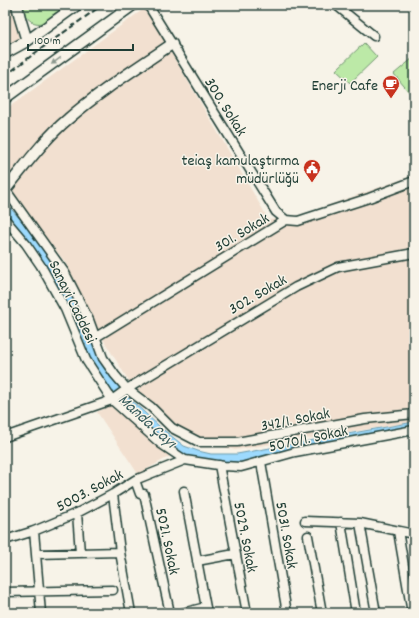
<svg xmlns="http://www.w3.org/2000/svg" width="419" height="618" viewBox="0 0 419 618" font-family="Dekko,sans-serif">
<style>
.built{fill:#f2e0d0}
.green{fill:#bce9a7;stroke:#6e936e}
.water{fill:#9ddafe;stroke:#6b9bad}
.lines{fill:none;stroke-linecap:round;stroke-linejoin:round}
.minor-casing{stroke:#1f3d34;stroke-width:11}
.major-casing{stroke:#1f3d34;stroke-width:13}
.minor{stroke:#f7f3e8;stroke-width:8}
.major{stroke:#f7f3e8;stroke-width:10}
.rail{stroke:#1f3d34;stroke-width:2;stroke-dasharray:6 3;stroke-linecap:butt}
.oneway{fill:#8b988e}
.labels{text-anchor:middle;stroke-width:3;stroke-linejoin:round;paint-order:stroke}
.poi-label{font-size:16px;fill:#1f3d34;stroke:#f7f3e8;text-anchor:end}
.street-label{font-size:16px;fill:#1f3d34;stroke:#f7f3e8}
.water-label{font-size:17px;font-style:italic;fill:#385c5c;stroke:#f7f3e8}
</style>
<rect width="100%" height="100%" fill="#f7f3e8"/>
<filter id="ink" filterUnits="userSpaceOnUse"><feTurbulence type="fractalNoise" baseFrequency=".025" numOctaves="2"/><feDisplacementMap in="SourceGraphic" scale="8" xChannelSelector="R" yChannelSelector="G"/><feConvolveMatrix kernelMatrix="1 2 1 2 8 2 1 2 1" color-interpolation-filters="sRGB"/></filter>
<g filter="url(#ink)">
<path class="built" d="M5,5H15L20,48L5,58Z
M145,8L269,220L298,216L414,175V422L235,450L184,437L135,391L98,331L66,263L5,186V110Z
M114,404L172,455L138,474L97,412Z"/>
<path class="green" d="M20,5H67L50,17L49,20C35,29 25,19 20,5Z
M364,43L377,57L350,83L336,70Z
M413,58L414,59V98L394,74Z"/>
<path class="water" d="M5,202L34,235L64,280L84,320L102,362L115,383L129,398L160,427L184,446L198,451L211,454H237L414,422V430L228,465L209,463L186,456L156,437L111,394L90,361L29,242L5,214Z"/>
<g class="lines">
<defs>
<path id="minor" d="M148,5L276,212L286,220
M336,5L374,36
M5,189L65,273L89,320L103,358L115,375L127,389L151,407L172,428L199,442H237L365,419L414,414
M5,219L26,244L41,266L65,309L86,360L112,400L161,444L185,460L224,466L241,467L295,452L414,430
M96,337L286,220L298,221L307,218L369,198L414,181
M5,437L112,400L127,389L296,287L338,267L414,253
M261,462L287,613
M219,465L247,613
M135,480L140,494H144L170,613
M184,491L207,613
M113,494L120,552L131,613
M77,513L80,553
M305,521L360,523L414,534
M341,522L356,613
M360,523L376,613
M34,531L41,613
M398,531L412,613
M308,536L322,613
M5,540L34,531L77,513L113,494L135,480L185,460
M36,554L120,552
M197,561L235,554
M5,592L113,590
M182,613L206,607"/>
<path id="major" d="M17,5L20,18L27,41
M5,53L27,41L77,5
M5,98L133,5
M5,190C25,166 44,139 68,119C100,91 137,68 172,44"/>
</defs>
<use href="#minor" class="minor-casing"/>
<use href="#major" class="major-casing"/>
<use href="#minor" class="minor"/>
<use href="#major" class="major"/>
<path class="rail" d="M5,76L35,53L102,5"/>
</g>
<defs><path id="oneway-solid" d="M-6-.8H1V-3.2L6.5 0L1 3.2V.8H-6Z"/></defs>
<use class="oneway" href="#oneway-solid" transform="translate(56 61) rotate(144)"/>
</g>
<defs>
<symbol id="cafe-pin" viewBox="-11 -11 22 30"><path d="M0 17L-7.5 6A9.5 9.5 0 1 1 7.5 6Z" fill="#c8321e" stroke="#f7f3e8"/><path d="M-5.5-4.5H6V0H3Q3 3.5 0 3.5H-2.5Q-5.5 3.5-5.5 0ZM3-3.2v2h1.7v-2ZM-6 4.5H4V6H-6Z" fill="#fff"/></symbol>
<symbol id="civic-pin" viewBox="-11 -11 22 30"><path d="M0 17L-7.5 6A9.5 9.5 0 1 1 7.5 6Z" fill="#c8321e" stroke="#f7f3e8"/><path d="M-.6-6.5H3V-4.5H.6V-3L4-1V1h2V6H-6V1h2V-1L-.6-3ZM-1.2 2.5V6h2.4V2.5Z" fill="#fff"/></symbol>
</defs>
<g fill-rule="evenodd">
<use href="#cafe-pin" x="381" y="74" width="20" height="27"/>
<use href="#civic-pin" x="302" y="158" width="20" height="27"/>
</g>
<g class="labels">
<g class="poi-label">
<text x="378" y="90">Enerji Cafe</text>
<text x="299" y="165">teiaş kamulaştırma<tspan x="299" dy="18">müdürlüğü</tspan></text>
</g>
<g class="street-label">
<text transform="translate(227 106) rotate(58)" y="6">300. Sokak</text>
<text transform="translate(241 231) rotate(-31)" y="6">301. Sokak</text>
<text transform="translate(257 293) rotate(-30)" y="6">302. Sokak</text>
<text transform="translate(74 301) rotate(64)" y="6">Sanayi Caddesi</text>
<text transform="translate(295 418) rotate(-11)" y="6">342/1. Sokak</text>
<text transform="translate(308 437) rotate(-12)" y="6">5070/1. Sokak</text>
<text transform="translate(89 489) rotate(-28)" y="6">5003. Sokak</text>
<text transform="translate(288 535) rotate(80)" y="6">5031. Sokak</text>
<text transform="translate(247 537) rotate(79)" y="6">5029. Sokak</text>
<text transform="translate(169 541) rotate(78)" y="6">5021. Sokak</text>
</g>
<g class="water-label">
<text transform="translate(148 420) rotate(42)" y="6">Manda Çayı</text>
</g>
</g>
<rect width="419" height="618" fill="none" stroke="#f7f3e8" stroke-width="20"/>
<rect x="10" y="10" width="399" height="598" fill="none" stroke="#1f3d34" stroke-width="1.5" filter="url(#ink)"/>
<path d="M28 44v6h105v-6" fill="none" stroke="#1f3d34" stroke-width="2"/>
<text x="34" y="44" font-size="12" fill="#1f3d34" stroke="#f7f3e8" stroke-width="3" paint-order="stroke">100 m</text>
</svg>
